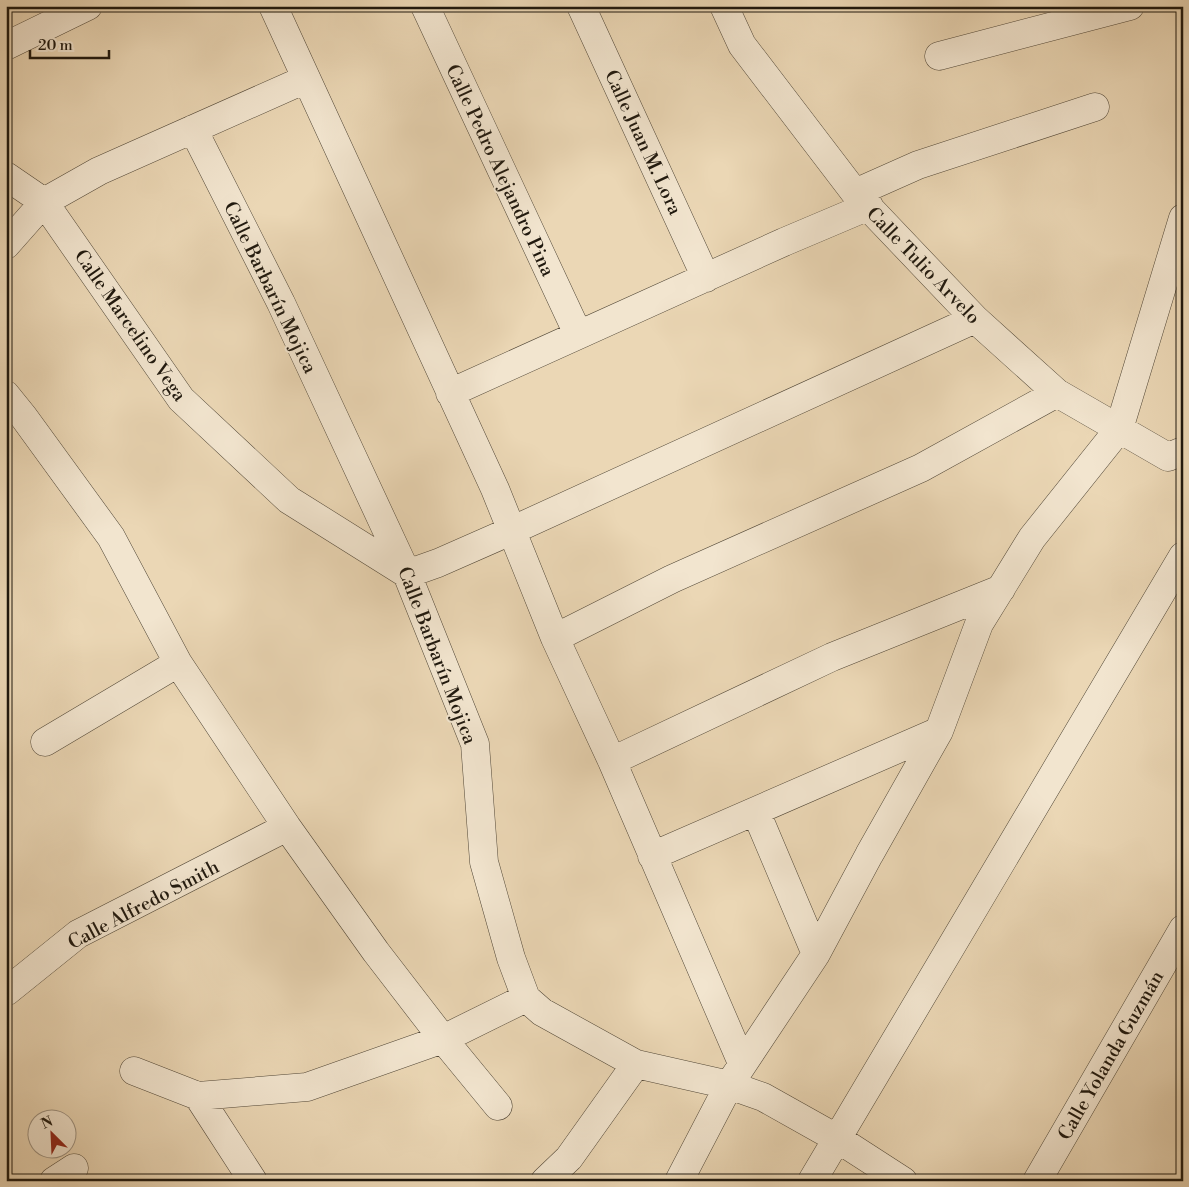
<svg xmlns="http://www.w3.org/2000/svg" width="1189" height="1187" viewBox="0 0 1189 1187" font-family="'Libre Bodoni',serif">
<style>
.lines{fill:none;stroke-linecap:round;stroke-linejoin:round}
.minor-casing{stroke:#524838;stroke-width:29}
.minor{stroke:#f2e5cf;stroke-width:28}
.labels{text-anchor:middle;stroke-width:4;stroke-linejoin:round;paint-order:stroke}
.street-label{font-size:19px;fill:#1f180e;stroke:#f2e5cf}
</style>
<rect width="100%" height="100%" fill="#ebd7b5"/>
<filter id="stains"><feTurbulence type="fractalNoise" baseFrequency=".004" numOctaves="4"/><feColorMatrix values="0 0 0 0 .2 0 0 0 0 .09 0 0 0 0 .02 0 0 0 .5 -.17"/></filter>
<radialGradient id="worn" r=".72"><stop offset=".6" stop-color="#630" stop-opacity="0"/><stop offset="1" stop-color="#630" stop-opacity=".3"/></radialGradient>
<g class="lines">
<defs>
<path id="minor" d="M273,6L495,489L555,638L612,761L742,1063
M425,6L578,334
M581,6L706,278
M724,6L742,45L855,193L975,319L1057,393L1168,457L1183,451
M6,46L88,6
M939,56L1130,6
M193,129L281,303L407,574L475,744L484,862L511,958L526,998L542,1012L636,1064L729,1085L763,1097L838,1139L903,1181
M6,176L44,202L181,399L289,500L407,574
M855,193L918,165L1095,107
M6,245L44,202L99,171L306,79
M450,393L784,242L869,206
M6,395L23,416L111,537L178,663L287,827L376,952L443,1039L498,1106
M407,574L438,563L513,530L975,319
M555,638L672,579L921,468L1057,393
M45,742L178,663
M612,761L832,657L1001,589
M756,812L816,954
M652,856L939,731
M6,992L78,934L287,827
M134,1071L198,1096L307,1087L443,1039L526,998
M198,1096L253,1181
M54,1181L74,1168
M545,1181L569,1158L636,1064
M679,1181L729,1085L816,954L869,855L939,731L979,624L1032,538L1119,429L1183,218
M812,1181L1183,556
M1037,1181L1183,929"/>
</defs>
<use href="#minor" class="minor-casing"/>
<use href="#minor" class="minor"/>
</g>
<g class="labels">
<g class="street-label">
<text transform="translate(644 142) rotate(65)" y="7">Calle Juan M. Lora</text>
<text transform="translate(501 170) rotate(65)" y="7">Calle Pedro Alejandro Pina</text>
<text transform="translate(924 265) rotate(46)" y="7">Calle Tulio Arvelo</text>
<text transform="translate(271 287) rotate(64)" y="7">Calle Barbarín Mojica</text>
<text transform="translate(131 325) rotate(55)" y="7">Calle Marcelino Vega</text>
<text transform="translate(438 655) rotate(69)" y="7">Calle Barbarín Mojica</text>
<text transform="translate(143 904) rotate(-28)" y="7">Calle Alfredo Smith</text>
<text transform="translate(1110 1055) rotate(-60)" y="7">Calle Yolanda Guzmán</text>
</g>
</g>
<rect width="1189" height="1187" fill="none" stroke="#ebd7b5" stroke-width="25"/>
<rect x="8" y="8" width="1174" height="1172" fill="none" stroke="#1f180e" stroke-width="2.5"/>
<rect x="12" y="12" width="1164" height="1162" fill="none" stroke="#1f180e"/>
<g transform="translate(52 1134) rotate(336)"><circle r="24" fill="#f2e5cf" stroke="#9e9382"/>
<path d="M0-4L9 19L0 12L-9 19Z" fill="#8f2418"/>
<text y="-8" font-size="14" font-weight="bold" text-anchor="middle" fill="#1f180e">N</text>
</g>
<path d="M30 50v8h79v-8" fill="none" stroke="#1f180e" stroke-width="2.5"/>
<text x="38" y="50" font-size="15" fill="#1f180e" stroke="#f2e5cf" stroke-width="4" paint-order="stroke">20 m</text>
<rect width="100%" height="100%" filter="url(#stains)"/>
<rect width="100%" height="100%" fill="url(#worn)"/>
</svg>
